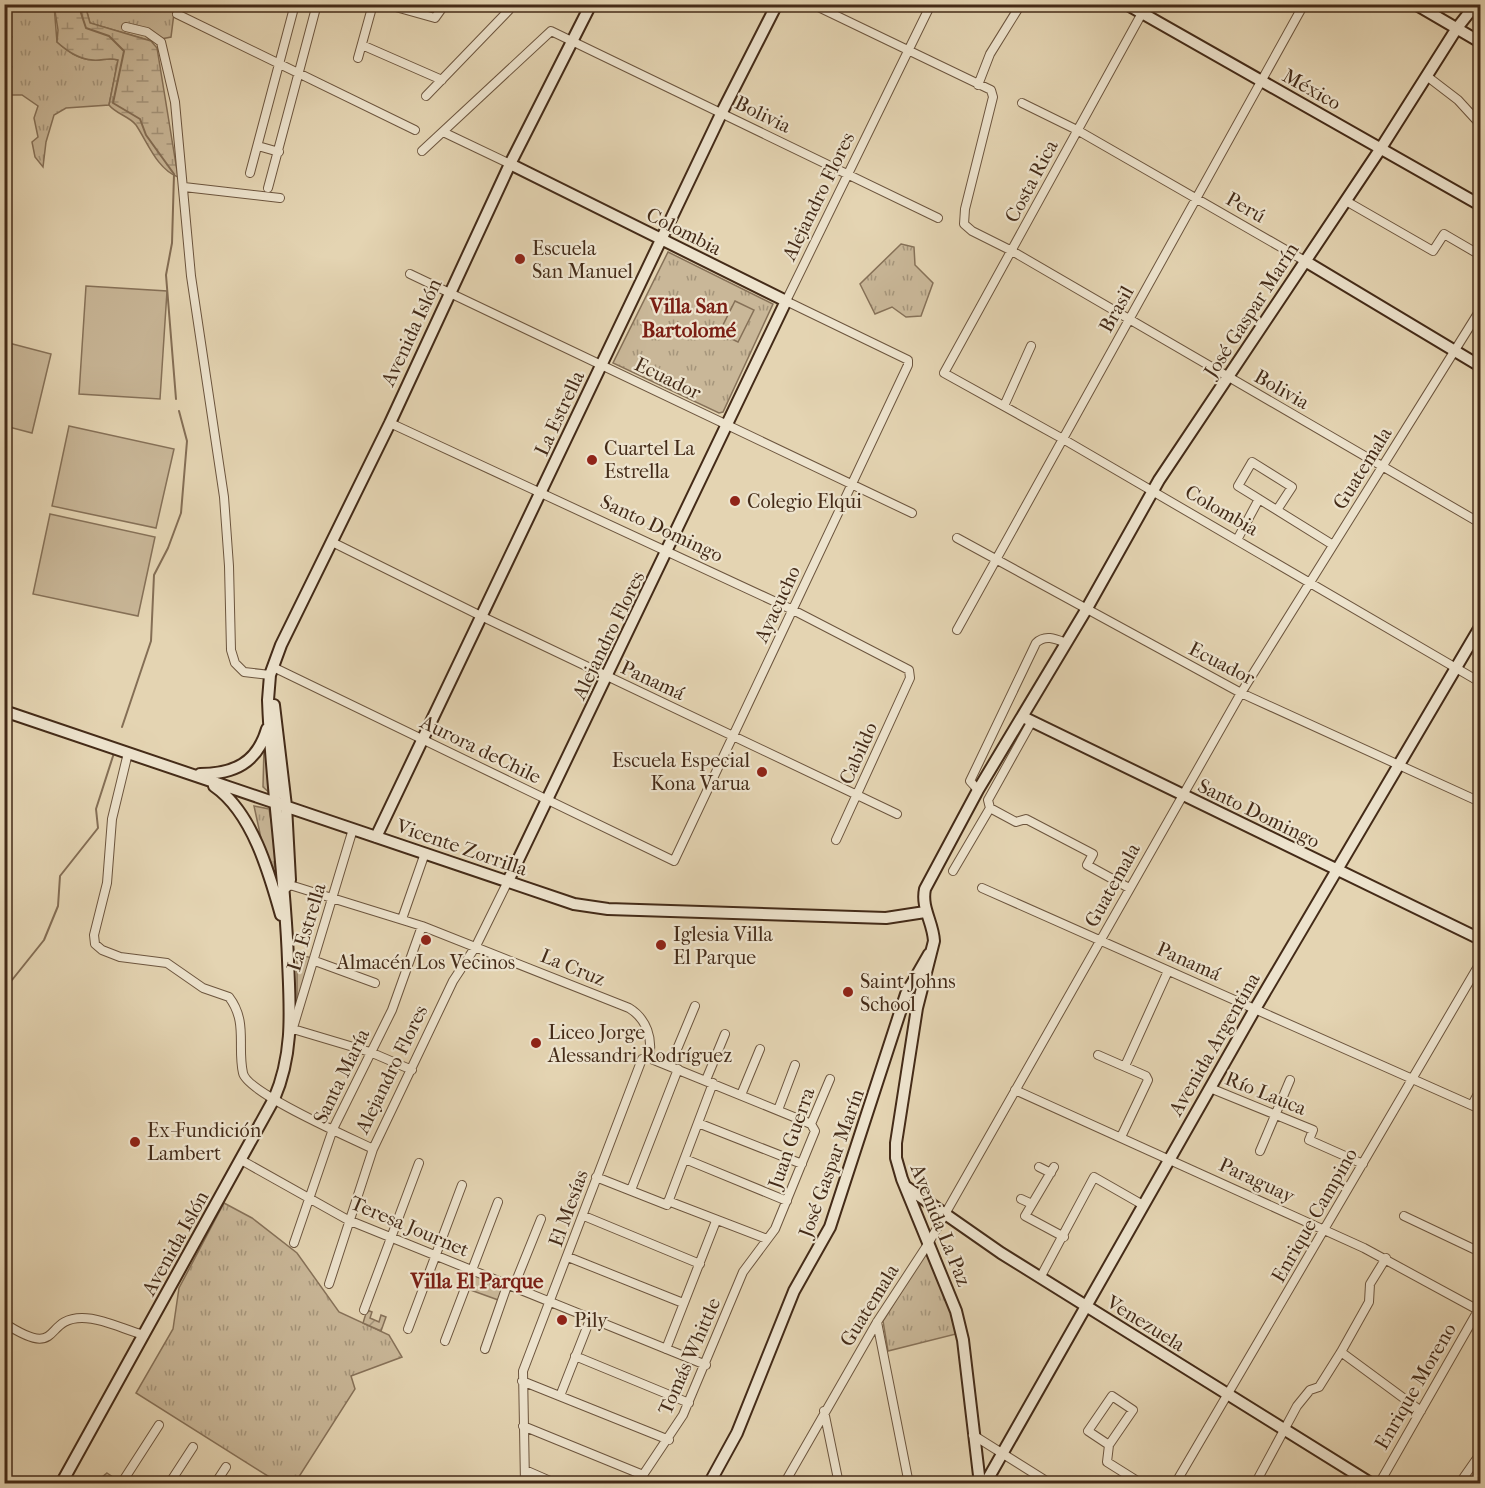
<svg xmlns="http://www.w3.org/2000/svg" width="1485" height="1488" viewBox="0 0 1485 1488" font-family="'IM FELL French Canon',serif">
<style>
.grass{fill:url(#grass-tufts);stroke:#867158;stroke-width:1.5}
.wetland{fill:url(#wetland-marsh);stroke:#867158;stroke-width:1.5}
.garden{fill:url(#garden-furrows);stroke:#867158;stroke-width:1.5}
.pitch{fill:#c9b798;stroke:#867158;stroke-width:1.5}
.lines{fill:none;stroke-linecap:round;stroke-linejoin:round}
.stream{stroke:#846e55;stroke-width:2}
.street-casing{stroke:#6c553e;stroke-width:10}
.secondary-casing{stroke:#442b18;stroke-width:14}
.street{stroke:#ede3cd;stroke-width:8}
.secondary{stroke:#ede3cd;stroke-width:10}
.poi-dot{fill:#8f2418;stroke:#ede3cd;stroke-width:2}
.labels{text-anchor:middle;stroke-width:4.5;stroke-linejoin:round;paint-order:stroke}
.street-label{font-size:20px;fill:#442b18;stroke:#ede3cd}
.poi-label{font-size:20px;fill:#442b18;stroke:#ede3cd;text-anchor:start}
.neighbourhood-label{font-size:21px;font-weight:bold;fill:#7a1f14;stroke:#ede3cd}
</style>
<defs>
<pattern id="grass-tufts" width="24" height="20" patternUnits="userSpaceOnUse" patternTransform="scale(1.5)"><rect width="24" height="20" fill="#c9b798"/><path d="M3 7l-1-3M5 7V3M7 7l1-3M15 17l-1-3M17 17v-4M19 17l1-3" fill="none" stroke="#a5957b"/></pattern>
<pattern id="wetland-marsh" width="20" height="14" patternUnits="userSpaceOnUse" patternTransform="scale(1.5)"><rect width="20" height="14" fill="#c9b798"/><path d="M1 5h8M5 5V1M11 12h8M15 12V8" fill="none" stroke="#a5957b"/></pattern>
<pattern id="garden-furrows" width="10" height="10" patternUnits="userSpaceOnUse" patternTransform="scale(1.5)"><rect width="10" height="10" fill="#c9b798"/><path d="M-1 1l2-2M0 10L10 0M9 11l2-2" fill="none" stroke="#a5957b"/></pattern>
</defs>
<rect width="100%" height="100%" fill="#e4d4b2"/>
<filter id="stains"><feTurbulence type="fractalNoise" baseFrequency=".00333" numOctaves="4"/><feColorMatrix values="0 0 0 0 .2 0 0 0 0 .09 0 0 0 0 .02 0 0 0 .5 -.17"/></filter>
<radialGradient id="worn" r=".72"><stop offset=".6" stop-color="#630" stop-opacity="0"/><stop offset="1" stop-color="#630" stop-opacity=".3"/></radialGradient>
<path class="grass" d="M4,5H54L57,42C67,51 78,59 93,60C102,61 108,57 118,60L109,105L66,108L54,115L46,142L43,167L35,157L32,142L38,137L34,118L38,106L22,95H12L5,88Z
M85,5H175L171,37L151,41L90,23Z
M901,244L914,247L915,265L933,283L921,316L906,317L892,307L875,314L860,284Z
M668,252L773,304L723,412L719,413L613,363Z
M264,746L272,795L263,787Z
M254,806L269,809C272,828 280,856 272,874L266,861Z
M297,954L312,958L297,1002Z
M224,1203L252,1218L297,1253L339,1312L389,1335L402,1357L351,1376L355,1389L295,1483H279L136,1393L173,1329L179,1288Z
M927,1250L954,1314L956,1334L888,1351L883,1321Z
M471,1269L508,1283L501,1301L465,1288Z
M107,1473L119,1481L117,1483H95Z"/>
<path class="wetland" d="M54,5H85L90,23L151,41L157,48L178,177C157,169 148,143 136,125C129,116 116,114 109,105L118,60C108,57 102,61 93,60C78,59 67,51 57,42L58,30Z"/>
<path class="garden" d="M367,1310L372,1312L370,1318L379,1322L381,1315L386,1317L381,1331L363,1323Z"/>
<path class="pitch" d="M86,286L167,291L160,399L79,394Z
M735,301L754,310L738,342L719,333Z
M5,342L51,354L32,433L5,426Z
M69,426L174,449L156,528L52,506Z
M50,514L155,537L138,616L33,594Z"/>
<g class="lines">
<path class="stream" d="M78,4L86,28L109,36L124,51L113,103L140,119L146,135L174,174L172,243L166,275L176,399
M122,727L151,641L154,575L168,548L181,513L187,441L179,411
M4,990L44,940L58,906L60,876L98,828L96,809L114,753"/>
<defs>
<path id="street" d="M385,4L435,18L445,4
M812,4L991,90L993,97L965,209L964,224L972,231L1012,251L1480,523
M1147,4L944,373L1063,439L1480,682
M177,14L415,130
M126,27L147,32L161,42L175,102L191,276L224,497L229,566L231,650L235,663L244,672L270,675
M362,45L442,80
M358,58L373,4
M1428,77L1458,100L1480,124
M978,85L990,54L1021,4
M426,96L509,10L495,4
M1022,103L1077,130L1305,261
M443,132L510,164
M258,146L279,152
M422,151L551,31L938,218
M250,173L295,4
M184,187L280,198
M268,188L317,4
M1346,201L1433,251L1444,234L1480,255
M410,274L912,513
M1004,406L1031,346
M390,423L793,610L909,670L910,678L836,840
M1277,510L1292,487L1252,462L1238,486L1333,545
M957,538L1241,693L1480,802
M1237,540L1259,499
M332,542L483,617L897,814
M957,630L1304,4
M273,667L674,861L908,365V360L786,301L931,4
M1032,721L988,800L990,808L1016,822L1026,819L1093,854L1087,865L1129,888
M128,753L112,819L107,883L94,935L95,944L102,950L120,957L167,963L203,988L229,997C248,1022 237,1046 243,1073C247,1093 351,1138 373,1149
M978,790L970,781L1036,643C1045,634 1056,639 1066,643
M953,871L990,808
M982,888L1480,1109
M284,890L290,885L422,926L629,1008C647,1019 653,1039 649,1058
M402,919L425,853
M315,961L375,983
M293,1029L370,1052L412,1070
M292,1031L353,829
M1098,1055L1146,1076L1148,1080L1121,1137
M649,1058L811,1124
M670,1066L695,1006
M1125,1066L1168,971
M706,1080L725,1034
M1210,1088L1313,1130L1309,1140L1363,1164
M1015,1090L1364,1248L1480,1311
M741,1095L760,1049
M1472,1105L1480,1090
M778,1110L795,1065
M698,1123L802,1164
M1260,1151L1290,1080
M685,1159L787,1201
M241,1160L348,1220L706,1365
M1039,1167L1051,1173
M1054,1167L1025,1216L1064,1237
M596,1177L667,1205L713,1083
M631,1190L678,1069
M1021,1199L1032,1204
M668,1201L767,1239
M584,1216L700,1264
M1404,1216L1480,1252
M294,1243L333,1129L392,1010L422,926
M568,1257L683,1303
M1040,1278L1094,1177L1143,1205
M329,1284L373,1149L453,981L476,946L508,881
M514,1286L541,1219
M364,1310L419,1163
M877,1322L909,1484
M4,1323C63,1361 42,1318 82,1318C102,1318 125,1330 144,1335
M408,1329L462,1185
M445,1341L498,1202
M485,1349L508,1283
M666,1349L716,1221
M1341,1352L1421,1411
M575,1356L689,1403
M522,1381L669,1440
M560,1396L591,1317
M824,1411L839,1484
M523,1426L643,1475
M973,1435L1051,1484
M1109,1445L1088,1431L1112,1396L1133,1410L1109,1445L1107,1462L1142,1484
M525,1470L557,1484
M121,1484L159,1425
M169,1484L193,1447
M215,1484L226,1467
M525,1484L523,1371L642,1059L649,1058
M637,1484L683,1415L743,1272L775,1229L815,1131L811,1124L830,1079
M784,1484L877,1322L928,1244L1241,693L1480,310
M1175,1484L1480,963
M1255,1484L1297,1406L1310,1390L1319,1387L1341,1352L1369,1302L1370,1284L1386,1258
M1379,1484L1480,1307
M1459,1484L1480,1454"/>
<path id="secondary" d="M1126,4L1480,205
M1415,4L1480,42
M1305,261L1480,366
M274,705L286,806L290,880
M4,711L574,904L608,909L886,918L925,912
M1023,717L1480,939
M200,774C234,774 257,763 267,729
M214,786C252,812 269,872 281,915
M376,837L722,112L777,4
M508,881L786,301L510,164
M905,1186L1001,1253L1372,1484
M61,1484L274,1099C294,1053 290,1009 288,960C285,873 271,787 268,700L270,675L281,645L390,423L510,164L591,4
M709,1484L737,1433L794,1291L830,1227L906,994L929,954
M980,1484L963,1340L956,1311L902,1179L896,1158V1143L917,1008L934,941C933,922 921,908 925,889L978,790L1086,610L1159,480L1381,148L1457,28L1476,4
M985,1484L1255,1009L1480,627"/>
</defs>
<use href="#street" class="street-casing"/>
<use href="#secondary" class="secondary-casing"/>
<use href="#street" class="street"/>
<use href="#secondary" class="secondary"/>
</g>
<g class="poi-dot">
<circle cx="520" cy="259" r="6"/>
<circle cx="592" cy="460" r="6"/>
<circle cx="735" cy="501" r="6"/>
<circle cx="762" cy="772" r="6"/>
<circle cx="426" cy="940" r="6"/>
<circle cx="661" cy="945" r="6"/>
<circle cx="848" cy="992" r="6"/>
<circle cx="536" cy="1043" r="6"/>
<circle cx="135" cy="1142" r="6"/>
<circle cx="562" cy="1320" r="6"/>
</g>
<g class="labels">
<g class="street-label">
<text transform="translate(1312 89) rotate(29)" y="7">México</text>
<text transform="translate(763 114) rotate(26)" y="7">Bolivia</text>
<text transform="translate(1031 181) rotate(-62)" y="7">Costa Rica</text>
<text transform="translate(818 196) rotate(-64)" y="7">Alejandro Flores</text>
<text transform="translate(1246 207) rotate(30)" y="7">Perú</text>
<text transform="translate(684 231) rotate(27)" y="7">Colombia</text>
<text transform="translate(1116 309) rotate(-61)" y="7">Brasil</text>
<text transform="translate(1251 310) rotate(-57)" y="7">José Gaspar Marín</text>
<text transform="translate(411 332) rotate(-65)" y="7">Avenida Islón</text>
<text transform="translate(668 378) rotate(26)" y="7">Ecuador</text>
<text transform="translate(1282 389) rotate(30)" y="7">Bolivia</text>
<text transform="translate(559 413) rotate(-65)" y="7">La Estrella</text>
<text transform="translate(1362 468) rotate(-58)" y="7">Guatemala</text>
<text transform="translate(1222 510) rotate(30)" y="7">Colombia</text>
<text transform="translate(662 528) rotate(25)" y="7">Santo Domingo</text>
<text transform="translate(777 604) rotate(-65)" y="7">Ayacucho</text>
<text transform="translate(608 635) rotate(-64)" y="7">Alejandro Flores</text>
<text transform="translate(1222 663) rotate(27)" y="7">Ecuador</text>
<text transform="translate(653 680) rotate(25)" y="7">Panamá</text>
<text transform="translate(481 749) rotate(26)" y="7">Aurora deChile</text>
<text transform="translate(858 753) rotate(-66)" y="7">Cabildo</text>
<text transform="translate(1259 813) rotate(26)" y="7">Santo Domingo</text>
<text transform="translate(462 847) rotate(19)" y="7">Vicente Zorrilla</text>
<text transform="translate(1112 885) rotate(-61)" y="7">Guatemala</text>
<text transform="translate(306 927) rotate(-73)" y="7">La Estrella</text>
<text transform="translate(1189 961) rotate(24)" y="7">Panamá</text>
<text transform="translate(573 967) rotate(22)" y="7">La Cruz</text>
<text transform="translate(1214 1044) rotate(-60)" y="7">Avenida Argentina</text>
<text transform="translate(391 1069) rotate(-64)" y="7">Alejandro Flores</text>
<text transform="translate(341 1076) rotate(-64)" y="7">Santa María</text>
<text transform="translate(1266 1093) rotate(22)" y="7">Río Lauca</text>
<text transform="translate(791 1138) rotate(-71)" y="7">Juan Guerra</text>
<text transform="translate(831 1163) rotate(-70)" y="7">José Gaspar Marín</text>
<text transform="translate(1257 1180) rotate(25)" y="7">Paraguay</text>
<text transform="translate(568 1208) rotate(-70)" y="7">El Mesías</text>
<text transform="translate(1314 1215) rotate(-60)" y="7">Enrique Campino</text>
<text transform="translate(941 1225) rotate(68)" y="7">Avenida La Paz</text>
<text transform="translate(410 1226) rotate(23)" y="7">Teresa Journet</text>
<text transform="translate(175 1243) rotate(-61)" y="7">Avenida Islón</text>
<text transform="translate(869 1305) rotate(-58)" y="7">Guatemala</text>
<text transform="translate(1146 1323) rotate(32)" y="7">Venezuela</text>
<text transform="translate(689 1356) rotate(-66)" y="7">Tomás Whittle</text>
<text transform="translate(1415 1386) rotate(-60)" y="7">Enrique Moreno</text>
</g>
<g class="poi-label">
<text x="532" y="255">Escuela<tspan x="532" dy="23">San Manuel</tspan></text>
<text x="604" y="455">Cuartel La<tspan x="604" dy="23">Estrella</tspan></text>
<text x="747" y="508">Colegio Elqui</text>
<text x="750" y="767" text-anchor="end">Escuela Especial<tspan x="750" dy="23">Kona Varua</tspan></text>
<text x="673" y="941">Iglesia Villa<tspan x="673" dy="23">El Parque</tspan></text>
<text x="426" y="969" text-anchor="middle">Almacén Los Vecinos</text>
<text x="860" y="988">Saint Johns<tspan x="860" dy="23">School</tspan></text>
<text x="548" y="1039">Liceo Jorge<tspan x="548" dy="23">Alessandri Rodríguez</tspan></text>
<text x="147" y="1137">Ex-Fundición<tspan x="147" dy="23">Lambert</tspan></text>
<text x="574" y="1327">Pily</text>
</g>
<g class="neighbourhood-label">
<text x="689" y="313">Villa San<tspan x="689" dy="24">Bartolomé</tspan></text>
<text x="477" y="1288">Villa El Parque</text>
</g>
</g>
<rect width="1485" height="1488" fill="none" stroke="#e4d4b2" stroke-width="24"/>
<rect x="6" y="6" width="1473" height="1476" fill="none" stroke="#442b18" stroke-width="3"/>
<rect x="12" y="12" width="1461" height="1464" fill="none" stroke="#442b18" stroke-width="1.5"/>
<rect width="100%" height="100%" filter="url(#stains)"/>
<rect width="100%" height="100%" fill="url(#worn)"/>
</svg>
